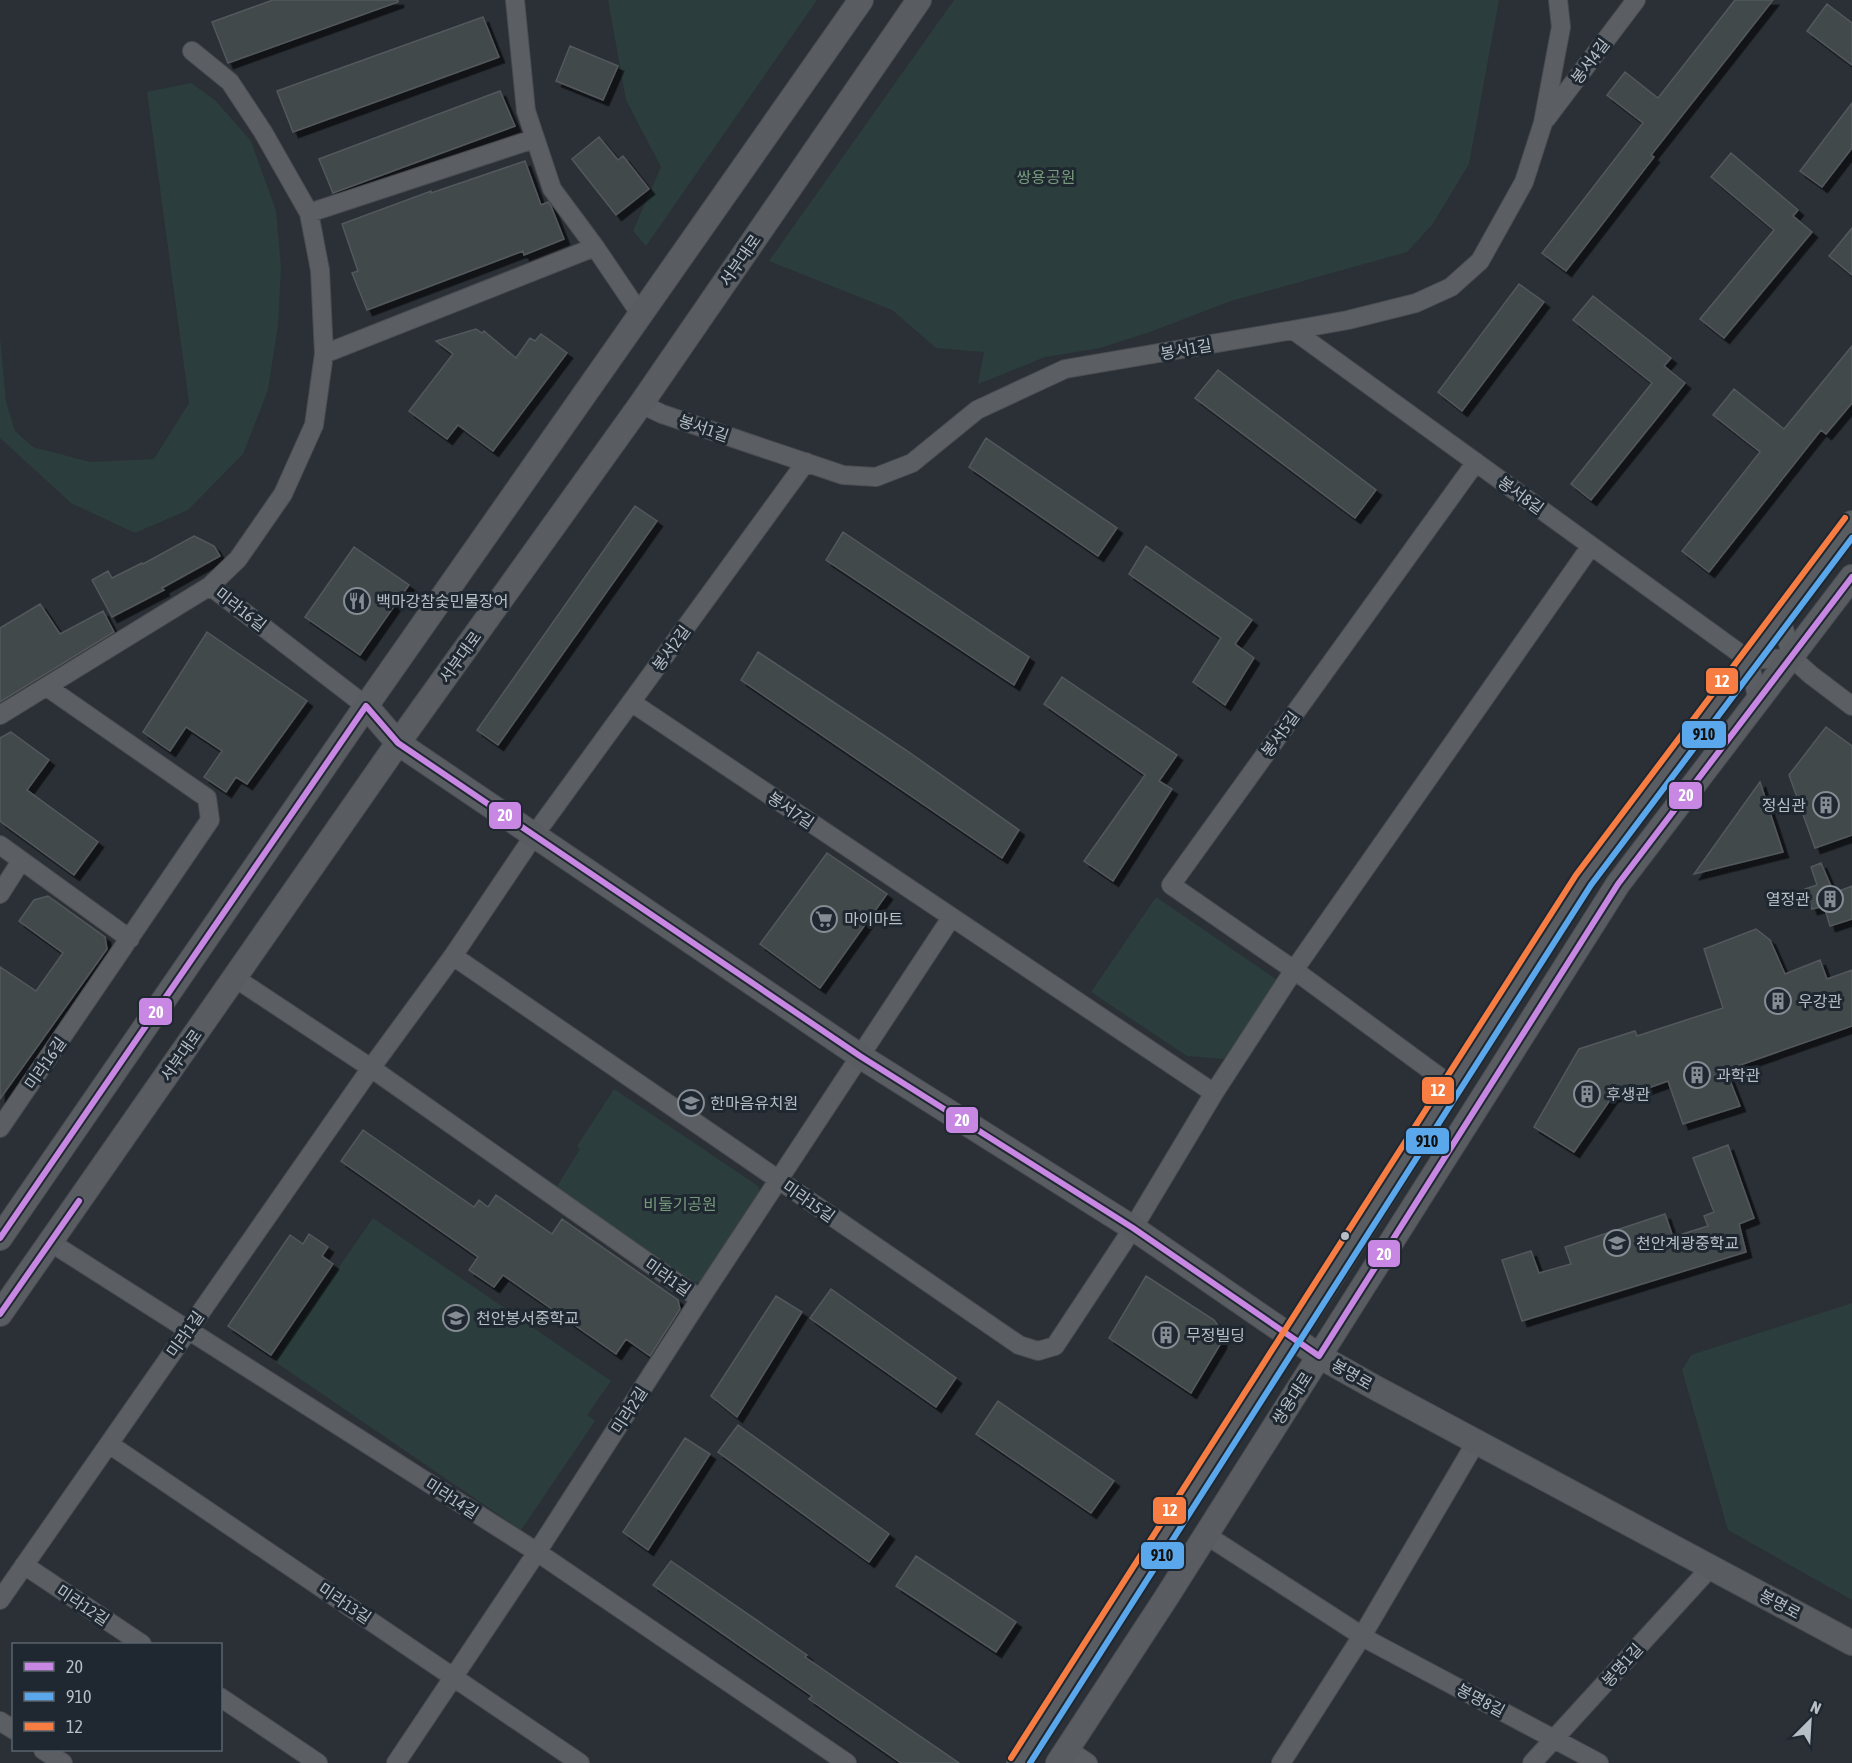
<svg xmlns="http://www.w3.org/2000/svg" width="1852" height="1763" viewBox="0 0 1852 1763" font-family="'Asap Condensed','Noto Sans KR',sans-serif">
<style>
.green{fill:#2b3d3c}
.building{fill:#43484c;stroke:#53585d;stroke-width:1.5;filter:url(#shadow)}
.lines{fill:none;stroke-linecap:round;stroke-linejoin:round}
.street-casing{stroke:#494c51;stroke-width:20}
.secondary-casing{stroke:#494c51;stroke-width:26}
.street{stroke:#5b5f64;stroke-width:18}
.secondary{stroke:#595d62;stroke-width:24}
.bus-1-casing{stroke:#1f2730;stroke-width:10}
.bus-2-casing{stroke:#1f2730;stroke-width:10}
.bus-3-casing{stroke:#1f2730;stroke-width:10}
.bus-1{stroke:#c787e3;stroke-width:6}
.bus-2{stroke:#5aa8eb;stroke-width:6}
.bus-3{stroke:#f77d43;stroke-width:6}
.bus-dot{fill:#b6bec6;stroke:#1f2730;stroke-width:2}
.labels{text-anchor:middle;stroke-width:6;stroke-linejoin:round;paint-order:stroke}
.street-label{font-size:16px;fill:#b6bec6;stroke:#1f2730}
.park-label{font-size:16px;fill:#76997b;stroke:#1f2730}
.poi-label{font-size:16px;fill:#b6bec6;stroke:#1f2730;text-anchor:start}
.line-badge{stroke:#1f2730;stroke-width:2}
.badge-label{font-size:16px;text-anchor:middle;font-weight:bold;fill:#fff}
.pale-badge-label{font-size:16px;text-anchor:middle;font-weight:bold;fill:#111}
</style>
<defs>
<filter id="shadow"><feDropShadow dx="5.5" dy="5.5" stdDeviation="0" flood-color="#0009"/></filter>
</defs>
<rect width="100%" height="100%" fill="#2a3036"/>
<path class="green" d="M608,0H817L646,246L633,231L661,167L626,100Z
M954,0H1499L1469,164L1432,225L1407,252L1231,301L1150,332L1100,348L1045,357L978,384L984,352L936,348L892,310L769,261Z
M191,83L215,100L251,141L276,211L281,267L278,325L268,390L243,454L188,510L135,533L71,503L0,438V337L6,402L15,431L33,447L90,462L154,459L189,403L147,92Z
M1156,897L1277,980L1224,1059L1187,1056L1091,992Z
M614,1089L758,1186L762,1198L705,1281L693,1283L556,1188L580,1149L577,1146Z
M373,1218L611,1381L587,1415L595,1421L521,1530L274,1361Z
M1852,1303V1600L1728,1530L1682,1370L1691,1355Z"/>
<path class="building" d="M273,0H398V2L228,63L212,22Z
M1735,0H1773L1651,155L1654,157L1566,271L1542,253L1643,123L1607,95L1625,72L1658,98Z
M1827,4L1852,23V65L1807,31Z
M483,17L499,57L293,132L277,91Z
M570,46L618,66L603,100L556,81Z
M500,91L515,126L333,193L319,159Z
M1852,103V148L1822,187L1800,171Z
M599,137L618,160L623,156L649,189L616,215L572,159Z
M1731,153L1798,210L1793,216L1812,232L1724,338L1700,319L1774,230L1711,177Z
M525,161L541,205L548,202L551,206L564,239L524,255L523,251L367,310L352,273L358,271L342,224L431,191V193Z
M1852,228V275L1829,256Z
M1519,284L1544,302L1462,411L1438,392Z
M1593,296L1671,358L1664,366L1685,383L1591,500L1571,484L1652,383L1573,320Z
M476,329L482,333L484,331L516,358L530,338L535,341L541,334L567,353L493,451L458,425L447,439L409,411L453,354L436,341Z
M1852,346V403L1826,434L1821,430L1709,572L1682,551L1760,452L1713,415L1734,389L1784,429Z
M1218,370L1376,490L1355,518L1195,398Z
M986,438L1117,528L1098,556L969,467Z
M635,506L657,521L498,745L477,730Z
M843,532L1029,657L1014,685L826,560Z
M194,536L214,546L220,556L162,588L164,590L112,617L92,580L108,571L112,578L142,563L143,564Z
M1146,546L1252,620L1235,644L1254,658L1225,705L1193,682L1221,638L1129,574Z
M354,547L409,585L360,655L305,617Z
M40,604L60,634L103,611L114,632L0,702V628Z
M207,632L307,701L247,784L236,777L226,792L204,777L222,751L186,727L170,751L143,732Z
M758,652L906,750L1019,830L1002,858L741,680Z
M1062,677L1177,755L1159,781L1172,789L1113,881L1084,861L1145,775L1044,704Z
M1826,727L1852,746V835L1815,848L1789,775Z
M11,732L49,760L27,790L98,842L74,875L0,821V738Z
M1760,782L1783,852L1694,874Z
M827,853L887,894L820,988L760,944Z
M1821,863L1834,893L1852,886V919L1830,926L1824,906L1812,909L1805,889L1817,885L1811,867Z
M48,896L105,937L107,949L0,1099V967L36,991L63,953L19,921L34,900Z
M1756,929L1770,940L1785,974L1820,960L1827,979L1852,970V1026L1726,1070L1740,1106L1683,1124L1668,1081L1640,1091L1639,1087L1612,1097L1574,1152L1534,1127L1579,1049L1635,1031L1637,1036L1723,1008L1704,949Z
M363,1130L474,1207L479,1200L488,1207L496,1195L552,1234L562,1219L678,1300L680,1309L650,1356L626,1339L616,1354L503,1275L494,1287L469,1270L478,1257L341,1161Z
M1728,1145L1754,1218L1739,1224L1746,1252L1522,1321L1502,1260L1531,1251L1539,1273L1571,1264L1565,1247L1665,1214L1673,1237L1708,1226L1704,1216L1714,1212L1693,1158Z
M309,1234L328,1247L322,1256L333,1264L271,1355L228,1326L290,1235L303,1244Z
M1146,1276L1214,1320L1222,1331L1221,1343L1191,1393L1109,1338Z
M831,1289L956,1378L936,1407L810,1318Z
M776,1296L802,1312L737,1417L711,1396Z
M998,1401L1114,1481L1091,1513L976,1434Z
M738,1425L889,1534L869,1562L718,1452Z
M685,1438L710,1454L648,1550L623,1532Z
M916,1556L1016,1622L996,1652L896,1586Z
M671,1561L807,1655L805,1657L959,1763H901L809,1699L812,1696L653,1585Z"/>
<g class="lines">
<defs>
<path id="street" d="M515,0L526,111L552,189L595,247L641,315
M192,51L230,82L263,132L309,213L320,270L324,354L314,425L283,494L238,559L210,586
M1546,119L1636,0
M309,213L534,139
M1293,330L1749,660
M324,354L595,247
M641,404L662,414L843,475L876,477L912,463L977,410L1065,369L1293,330L1348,320L1416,303L1451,287L1480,261L1524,182L1543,123L1561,27L1558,0
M1781,618L1792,658
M1792,658L1811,675L1852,706
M1749,660L1792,658
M1749,660L1758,701
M631,702L1214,1093
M0,715L210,586L366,706
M0,845L130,939
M0,894L21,861
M453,956L1019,1345L1038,1351L1055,1346L1133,1228L1214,1093L1294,970L1591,546
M235,978L371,1068L700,1299
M1452,1086L1294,970L1171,885L1476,462
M0,1128L210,820L207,798L47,687
M50,1242L537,1552L847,1763
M109,1444L580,1763
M1206,1535L1370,1641L1599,1763
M24,1565L142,1644
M0,1600L371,1068L453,956L535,834L806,462
M220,1697L318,1763
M0,1721L14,1730
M1067,1749L1088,1763
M43,1750L63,1763
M396,1763L537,1552L700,1299L951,918
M1281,1763L1362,1636L1476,1442
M1532,1763L1711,1567"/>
<path id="secondary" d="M366,706L398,743L860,1056L1133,1228L1319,1356L1374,1387L1852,1643
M0,1238L366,706L861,0
M0,1314L398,743L641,404L919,0
M1019,1763L1256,1392L1322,1292L1584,880L1852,523
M1058,1763L1166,1598L1618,884L1852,577"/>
</defs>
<use href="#street" class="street-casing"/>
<use href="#secondary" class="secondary-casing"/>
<use href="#street" class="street"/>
<use href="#secondary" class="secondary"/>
<defs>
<path id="bus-1" d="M0,1238L366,706L398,743L860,1056L1133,1228L1319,1356L1618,884L1852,577
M0,1314L79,1201"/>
<path id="bus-2" d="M1030,1763L1591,885L1852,538"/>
<path id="bus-3" d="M1011,1758L1576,875L1845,518"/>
</defs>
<use href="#bus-1" class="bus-1-casing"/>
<use href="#bus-2" class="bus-2-casing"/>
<use href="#bus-3" class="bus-3-casing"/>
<use href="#bus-1" class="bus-1"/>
<use href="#bus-2" class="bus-2"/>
<use href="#bus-3" class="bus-3"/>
</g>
<defs>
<symbol id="restaurant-ring" viewBox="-11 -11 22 22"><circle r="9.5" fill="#1f2730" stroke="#858c94" stroke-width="1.5"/><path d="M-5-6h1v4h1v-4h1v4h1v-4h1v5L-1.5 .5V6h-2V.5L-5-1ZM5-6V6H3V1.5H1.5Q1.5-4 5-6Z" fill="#858c94"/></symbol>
<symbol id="building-ring" viewBox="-11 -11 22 22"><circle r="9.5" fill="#1f2730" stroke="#858c94" stroke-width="1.5"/><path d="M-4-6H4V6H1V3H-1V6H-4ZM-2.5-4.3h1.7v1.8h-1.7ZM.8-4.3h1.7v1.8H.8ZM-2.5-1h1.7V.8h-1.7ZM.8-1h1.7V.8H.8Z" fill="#858c94"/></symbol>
<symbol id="supermarket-ring" viewBox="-11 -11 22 22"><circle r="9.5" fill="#1f2730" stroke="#858c94" stroke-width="1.5"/><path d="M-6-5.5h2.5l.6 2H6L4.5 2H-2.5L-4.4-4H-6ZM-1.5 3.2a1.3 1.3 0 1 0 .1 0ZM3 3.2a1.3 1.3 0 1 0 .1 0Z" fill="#858c94"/></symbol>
<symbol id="school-ring" viewBox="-11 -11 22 22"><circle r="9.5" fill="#1f2730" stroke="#858c94" stroke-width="1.5"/><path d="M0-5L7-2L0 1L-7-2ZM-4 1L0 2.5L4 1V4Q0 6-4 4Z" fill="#858c94"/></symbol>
</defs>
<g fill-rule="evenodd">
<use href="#restaurant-ring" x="342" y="586" width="30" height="30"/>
<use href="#building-ring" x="1811" y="790" width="30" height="30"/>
<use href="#building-ring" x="1815" y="884" width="30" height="30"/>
<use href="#supermarket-ring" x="809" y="904" width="30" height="30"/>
<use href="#building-ring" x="1763" y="986" width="30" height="30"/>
<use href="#building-ring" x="1682" y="1060" width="30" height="30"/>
<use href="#building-ring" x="1572" y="1079" width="30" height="30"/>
<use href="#school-ring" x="676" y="1088" width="30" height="30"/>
<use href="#school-ring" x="1602" y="1228" width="30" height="30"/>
<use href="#school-ring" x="441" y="1303" width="30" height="30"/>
<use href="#building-ring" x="1151" y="1320" width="30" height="30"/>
</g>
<circle class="bus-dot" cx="1345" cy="1236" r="5"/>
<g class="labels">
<g class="street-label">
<text transform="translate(1590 61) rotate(-53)" y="6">봉서4길</text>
<text transform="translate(740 260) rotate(-55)" y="6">서부대로</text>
<text transform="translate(1186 349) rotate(-10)" y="6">봉서1길</text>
<text transform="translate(704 428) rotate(19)" y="6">봉서1길</text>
<text transform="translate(1521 495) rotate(36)" y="6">봉서8길</text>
<text transform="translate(241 609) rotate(38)" y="6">미라16길</text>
<text transform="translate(671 648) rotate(-54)" y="6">봉서2길</text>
<text transform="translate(460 657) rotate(-54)" y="6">서부대로</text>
<text transform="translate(1280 734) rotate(-54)" y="6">봉서5길</text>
<text transform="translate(791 810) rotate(34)" y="6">봉서7길</text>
<text transform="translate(181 1055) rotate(-55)" y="6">서부대로</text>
<text transform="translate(45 1063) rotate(-55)" y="6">미라16길</text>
<text transform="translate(809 1201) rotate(35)" y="6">미라15길</text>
<text transform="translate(668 1277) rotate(35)" y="6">미라1길</text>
<text transform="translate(185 1334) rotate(-55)" y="6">미라1길</text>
<text transform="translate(1352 1374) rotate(30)" y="6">봉명로</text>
<text transform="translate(1292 1398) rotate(-57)" y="6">쌍용대로</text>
<text transform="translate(629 1410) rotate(-57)" y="6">미라2길</text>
<text transform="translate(452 1498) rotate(33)" y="6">미라14길</text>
<text transform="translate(345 1603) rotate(34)" y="6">미라13길</text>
<text transform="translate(1780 1604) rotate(28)" y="6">봉명로</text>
<text transform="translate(83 1605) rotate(34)" y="6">미라12길</text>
<text transform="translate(1622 1665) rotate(-48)" y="6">봉명1길</text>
<text transform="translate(1481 1700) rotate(28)" y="6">봉명8길</text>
</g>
<g class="park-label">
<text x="1046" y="183">쌍용공원</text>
<text x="680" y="1210">비둘기공원</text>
</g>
<g class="poi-label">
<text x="376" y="607">백마강참숯민물장어</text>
<text x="1806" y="811" text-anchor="end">정심관</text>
<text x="1810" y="905" text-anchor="end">열정관</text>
<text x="844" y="925">마이마트</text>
<text x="1798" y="1007">우강관</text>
<text x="1716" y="1081">과학관</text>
<text x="1606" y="1100">후생관</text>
<text x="710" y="1109">한마음유치원</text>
<text x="1636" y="1249">천안계광중학교</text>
<text x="476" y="1324">천안봉서중학교</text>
<text x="1186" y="1341">무정빌딩</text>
</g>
</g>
<g class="line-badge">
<rect x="1705" y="667" width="34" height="28" rx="6" fill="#f77d43"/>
<rect x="1681" y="720" width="46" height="29" rx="6" fill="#5aa8eb"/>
<rect x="1668" y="781" width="35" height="29" rx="6" fill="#c787e3"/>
<rect x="488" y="801" width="34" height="29" rx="6" fill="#c787e3"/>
<rect x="138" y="997" width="35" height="29" rx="6" fill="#c787e3"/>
<rect x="1421" y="1076" width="34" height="29" rx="6" fill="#f77d43"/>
<rect x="945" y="1106" width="34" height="28" rx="6" fill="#c787e3"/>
<rect x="1405" y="1127" width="45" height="28" rx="6" fill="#5aa8eb"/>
<rect x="1367" y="1239" width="34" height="29" rx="6" fill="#c787e3"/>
<rect x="1152" y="1496" width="35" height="29" rx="6" fill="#f77d43"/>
<rect x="1140" y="1541" width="45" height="29" rx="6" fill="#5aa8eb"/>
</g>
<g class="badge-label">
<text x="1722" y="687">12</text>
<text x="1686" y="801">20</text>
<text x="505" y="821">20</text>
<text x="156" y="1018">20</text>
<text x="1438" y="1096">12</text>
<text x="962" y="1126">20</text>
<text x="1384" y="1260">20</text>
<text x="1170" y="1516">12</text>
</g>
<g class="pale-badge-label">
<text x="1704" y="740">910</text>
<text x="1427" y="1147">910</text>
<text x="1162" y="1561">910</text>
</g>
<rect x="12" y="1643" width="210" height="108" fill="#1f2730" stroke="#5b636c" stroke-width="1.5"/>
<rect x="24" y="1662" width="30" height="9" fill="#c787e3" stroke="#5b636c" stroke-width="1.5"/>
<text x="66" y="1673" font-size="18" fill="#b6bec6">20</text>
<rect x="24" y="1692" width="30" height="9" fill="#5aa8eb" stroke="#5b636c" stroke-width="1.5"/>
<text x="66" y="1703" font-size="18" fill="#b6bec6">910</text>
<rect x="24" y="1722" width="30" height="9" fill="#f77d43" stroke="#5b636c" stroke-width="1.5"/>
<text x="66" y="1733" font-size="18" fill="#b6bec6">12</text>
<g transform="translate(1810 1721) rotate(24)" stroke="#1f2730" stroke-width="4.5" paint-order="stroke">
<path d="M0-4.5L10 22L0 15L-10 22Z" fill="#b6bec6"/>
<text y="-9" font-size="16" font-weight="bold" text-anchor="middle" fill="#b6bec6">N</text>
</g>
</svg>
